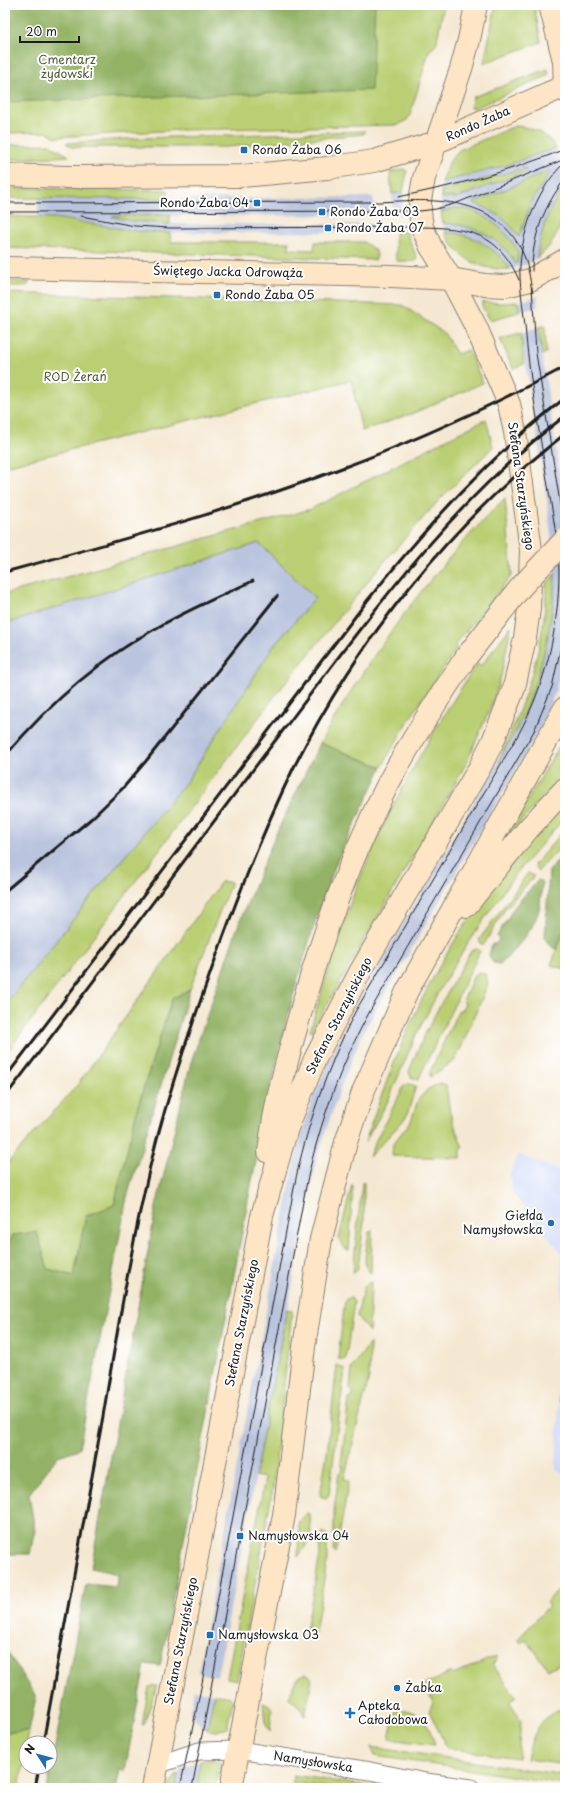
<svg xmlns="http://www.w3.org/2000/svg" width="570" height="1793" viewBox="0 0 570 1793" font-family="'Playpen Sans',sans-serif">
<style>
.built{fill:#d0daf9}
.industrial{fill:#bac4de}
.green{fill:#bacf73;stroke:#6b7648}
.forest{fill:#93b265;stroke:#586740}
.water{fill:#83b5f0;stroke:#506886}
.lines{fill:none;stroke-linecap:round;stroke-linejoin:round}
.street-casing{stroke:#888277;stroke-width:19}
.secondary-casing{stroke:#888277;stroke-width:24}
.street{stroke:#fff;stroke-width:17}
.secondary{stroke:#fde5c5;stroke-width:22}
.tram{stroke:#1c1c1c;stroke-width:1}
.rail{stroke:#1c1c1c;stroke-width:3}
.secondary-bridge-casing{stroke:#888277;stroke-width:24;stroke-linecap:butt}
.secondary-bridge{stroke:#fde5c5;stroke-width:22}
.poi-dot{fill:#1f6fb2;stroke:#fff;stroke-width:1.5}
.labels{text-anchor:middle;stroke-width:4;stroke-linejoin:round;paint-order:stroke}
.park-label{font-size:12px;fill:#535b3a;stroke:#fff}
.street-label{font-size:12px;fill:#1c1c1c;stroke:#fff}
.poi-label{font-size:12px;fill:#1c1c1c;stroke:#fff;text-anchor:start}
</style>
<rect width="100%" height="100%" fill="#fff"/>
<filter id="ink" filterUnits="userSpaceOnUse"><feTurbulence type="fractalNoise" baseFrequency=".025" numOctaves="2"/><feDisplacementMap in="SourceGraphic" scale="8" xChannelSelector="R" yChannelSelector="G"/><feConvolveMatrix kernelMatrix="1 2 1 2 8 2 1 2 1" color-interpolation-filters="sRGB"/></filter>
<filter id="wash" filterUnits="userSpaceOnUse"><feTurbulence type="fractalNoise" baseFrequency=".012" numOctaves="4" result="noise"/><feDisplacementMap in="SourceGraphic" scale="16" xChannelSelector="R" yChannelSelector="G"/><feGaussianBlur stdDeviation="0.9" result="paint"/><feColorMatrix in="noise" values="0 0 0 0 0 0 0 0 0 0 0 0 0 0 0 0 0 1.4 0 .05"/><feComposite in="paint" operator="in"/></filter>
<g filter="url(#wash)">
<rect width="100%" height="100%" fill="#f5e8d2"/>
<path class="built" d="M518,1154L565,1173V1331L561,1334L562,1254L512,1192L510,1175Z
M559,1401L565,1403V1475L556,1470Z"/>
<path class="industrial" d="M556,148L562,170L564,188L548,214L540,239L537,258L524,265L510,269L495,251L483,242L468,236L445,232L443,223L462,225L480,231L495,240L505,249L515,263L518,252L509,237L498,226L480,215L466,210L455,208L441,212V196L457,198L526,169L525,168L441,191L442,182L501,167Z
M403,192V215H394L392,194Z
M373,197L376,215L112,216L113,217L133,221L170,224H376V232L162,233L136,231L72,220L38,217V198L168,199Z
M538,296L537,307L519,312L518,302Z
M538,327L565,511V649L559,677L555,692L540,729L364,1030L341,1086L317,1157L217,1677L198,1673L290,1185L297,1150L313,1096L348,1019L521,721L542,664L554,599V558L546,495L521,333Z
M260,543L315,598L273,647L187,781L88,901L5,1005V624Z
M194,1690L214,1694L207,1730L197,1722L189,1711H190Z
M200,1760L197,1788H176L180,1769Z"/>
<path class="green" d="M5,5H444L436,45L429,51L410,115L407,120L398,125L180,130L56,137L47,132L5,133Z
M496,5H534L541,42L484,63Z
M548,69L549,73L547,76L475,108L471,107L473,97Z
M515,126C532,127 547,133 556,148L501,167L442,182L450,161L459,150Z
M365,131L364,134L227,147H72L66,143L142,138Z
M49,144L69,156L5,160V145Z
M525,168L526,171L457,198L441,197V191Z
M403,169L407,171L403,192L392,194L390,172Z
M549,171L550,172L531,202L519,237C508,220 492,209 473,203Z
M5,188L168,190V199L5,198Z
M564,188C564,216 561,240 537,258C540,233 548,208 564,188Z
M455,208C477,208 500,224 512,242C514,245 517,249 518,252C518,255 517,259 518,262L515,263C500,236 473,225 443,223L441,212Z
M170,215V224L133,221L112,217V216Z
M5,216L55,218L136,231L170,233L171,242H289V249L314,250L315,242H364L376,251V260L5,248Z
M395,232H406L417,258L416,261H396Z
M445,232C473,234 494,246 510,269C482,271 457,259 445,232Z
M5,281L29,282V284L26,286H5Z
M5,293L402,305L444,333L457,354L468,350L483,383L411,414L362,431L351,380L5,466Z
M483,302L500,303L518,302L519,312L490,320L482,306Z
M545,326L546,353L542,355L538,327Z
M521,333L524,364L513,369L500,338Z
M486,419L493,447L440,499L383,563L274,697L5,1055V1005L88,901L187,781L273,647L315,598L259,543L5,624V594L311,509Z
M505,498L512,575L455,645L457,649C429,687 404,726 382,767L320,743C373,650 429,574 505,498Z
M555,574C553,625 542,673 521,719C515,734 506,748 498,762C523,705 546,647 546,584Z
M511,626L501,676L492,704L466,764L312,1031H310C325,980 339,930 359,881C390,804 431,733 477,664L482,665Z
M565,736V773L505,839Z
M565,800V817L514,876L469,941L441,987L415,1037L388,1101L365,1142C393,1060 426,975 479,906C506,869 536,835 565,800Z
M565,829V843L538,871L534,865Z
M528,873L534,876L505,909L483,946L479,940Z
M221,882H231L190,989L172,999L138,1106L114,1205L86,1216L74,1276L48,1269L13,1235L5,1250V1166L79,1083Z
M565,928V969L551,965Z
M477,949L480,951L418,1080L411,1077L409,1072C424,1030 449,990 471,951Z
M479,972L486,975L488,984L457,1057L454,1061L430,1077V1072L458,1011L462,1010L465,1004L463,1001L474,975Z
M441,1083L446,1086L450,1113L463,1148L461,1149V1158L392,1156L393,1144L411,1121L418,1100L428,1089Z
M409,1084L416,1086L407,1115L402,1122L369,1157C378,1132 393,1110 404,1085Z
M362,1182H364V1221L358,1268L355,1272H353Z
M352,1185H353L349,1250H346L339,1238Z
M372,1230L371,1273C360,1267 368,1243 369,1232Z
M371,1282L369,1332L357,1316L364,1286Z
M351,1298L354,1302L346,1358L344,1360L338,1359L344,1307L346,1299Z
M287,1309L292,1311L273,1488L237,1680L227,1678L265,1478L255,1476Z
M370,1343L369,1378L344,1479L349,1480L336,1554L334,1550V1511L339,1473L342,1471L343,1466L341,1463L349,1399L352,1398L353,1392L350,1389L352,1368Z
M337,1365L345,1369L329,1495L326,1498L320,1496L327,1453Z
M307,1513L310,1514L311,1538L298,1557L299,1521Z
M323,1532L327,1535V1562L315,1633L311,1637L305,1635L320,1555L319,1538Z
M565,1582V1662L548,1669L526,1639L521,1643L517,1640L549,1606L546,1603Z
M496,1656L497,1660L492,1664L516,1697L509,1702L521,1720L518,1758L447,1748L429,1711L433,1702L424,1685L451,1672L453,1675Z
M305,1674L309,1675L312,1679L305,1716L299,1706L289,1698C293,1688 294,1677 305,1674Z
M153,1686H157L144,1725H142L149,1687Z
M214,1694L230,1697L233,1700L227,1728L216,1731L207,1730Z
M263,1703L268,1704L272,1709L270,1731L265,1722Z
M400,1709C422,1712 429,1724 435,1745L389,1739L395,1712Z
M557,1710H565V1765L527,1759C532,1737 537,1722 557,1710Z
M29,1731L19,1788H5V1732Z
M371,1747L565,1775V1784L375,1756Z
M200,1760H217L220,1763L215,1788H197Z
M177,1774H178L176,1788H169Z
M293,1775L380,1788H329L292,1782Z"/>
<path class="forest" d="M5,5H375L371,90L5,102Z
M320,743L382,767L337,861L316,919L297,981L283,1035L252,1180L160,1666L145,1664L125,1771L120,1770L116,1788H47L86,1584L116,1587L118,1574L91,1568L156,1207L191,1062L239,923L275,836Z
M565,852V928L556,950L550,945L545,939L549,871Z
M538,880L541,881L542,884C541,893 541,904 538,913C532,932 517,947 503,962L500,964L493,963L489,955L492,944H496L499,939L497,936L515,906Z
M190,989L127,1197L79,1449L58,1456L29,1494L35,1531L30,1554H5V1250L13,1235L37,1232L48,1269L74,1276L86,1216L114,1205L138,1106L172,999Z
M5,1652L8,1653L36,1697L29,1731L5,1732Z"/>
<path class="water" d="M565,1331V1403L559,1401L560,1372L557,1364L560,1347L561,1334Z"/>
</g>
<g filter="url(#ink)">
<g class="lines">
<defs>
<path id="street" d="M157,1765L199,1751L239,1750L370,1771L426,1782L471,1788"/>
<path id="secondary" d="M550,5L564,61L565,91
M5,175L68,177L242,176L327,168L374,161L437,142L565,86
M5,268L391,276L451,279L485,285L505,286L530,280L565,260
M466,906L528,829L565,789
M269,1152C274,1108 285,1067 297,1025C320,941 349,859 389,782C412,739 439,697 467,656
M153,1788L262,1216L287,1128L315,1059L360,972L480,767L493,741L514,688L525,638L529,609L531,550L515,432L509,404L476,327L451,279L431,247L422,227L420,211V200L424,178L461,69L469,40L476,5
M231,1788L284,1515L304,1347L321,1239L346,1142L363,1092L407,991L565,708"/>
</defs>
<use href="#street" class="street-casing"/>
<use href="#secondary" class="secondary-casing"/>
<use href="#street" class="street"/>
<use href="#secondary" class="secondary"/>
<path class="tram" d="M398,197C454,186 512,171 565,149
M5,203L380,202C433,199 494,195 522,251C528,264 530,278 532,292
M5,212L420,211L436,209L457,203L565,159
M81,216L135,226L169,228L422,227C469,228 499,233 519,280
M532,271C532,237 544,206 565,179
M532,287L536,353L565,534
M559,534L565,547
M180,1788L202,1683L294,1188C306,1127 327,1069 355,1012L518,735C546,684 559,628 559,570C558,540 552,510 547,480C539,429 529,377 525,325C523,308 519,281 520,265C523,227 538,188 565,162
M192,1788L307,1181C320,1122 341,1064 370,1011L534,731L552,687L565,629"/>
<path class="rail" d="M5,572C119,541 232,510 342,468C418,440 493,405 565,367
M5,756C49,704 99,659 160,626C190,609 222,595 253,581
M5,891L92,818L123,788L146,761L277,596
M5,1078L367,601C428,525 487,459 565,398
M5,1097C99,975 191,851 284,729C369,617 452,501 565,416
M43,1743C63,1636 82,1529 102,1422C115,1346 127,1269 144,1193C160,1117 185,1044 211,971C235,903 261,835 293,769C357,641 451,522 565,434
M35,1788L39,1767"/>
<defs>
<path id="secondary-bridge" d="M467,656L520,588L565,540"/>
</defs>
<use href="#secondary-bridge" class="secondary-bridge-casing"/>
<use href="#secondary-bridge" class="secondary-bridge"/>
</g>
</g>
<g class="poi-dot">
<rect x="240" y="146" width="8" height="8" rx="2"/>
<rect x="253" y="199" width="8" height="8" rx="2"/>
<rect x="318" y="208" width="8" height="8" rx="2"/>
<rect x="324" y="224" width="8" height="8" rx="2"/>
<rect x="213" y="291" width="8" height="8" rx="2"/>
<circle cx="551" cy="1223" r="4"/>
<rect x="236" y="1532" width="8" height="8" rx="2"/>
<rect x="206" y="1631" width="8" height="8" rx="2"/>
<circle cx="397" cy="1688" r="4"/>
<path d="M348 1707h4v4h4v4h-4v4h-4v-4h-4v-4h4z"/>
</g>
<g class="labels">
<g class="park-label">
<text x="67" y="64">Cmentarz<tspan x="67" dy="14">żydowski</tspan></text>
<text x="75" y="381">ROD Żerań</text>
</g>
<g class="street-label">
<text transform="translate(478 124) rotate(-24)" y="4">Rondo Żaba</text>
<text transform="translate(228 272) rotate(1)" y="4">Świętego Jacka Odrowąża</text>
<text transform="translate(521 486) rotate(82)" y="4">Stefana Starzyńskiego</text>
<text transform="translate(339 1016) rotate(-63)" y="4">Stefana Starzyńskiego</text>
<text transform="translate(242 1323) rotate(-79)" y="4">Stefana Starzyńskiego</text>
<text transform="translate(181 1641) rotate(-79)" y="4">Stefana Starzyńskiego</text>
<text transform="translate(313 1762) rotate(9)" y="4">Namysłowska</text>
</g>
<g class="poi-label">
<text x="252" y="154">Rondo Żaba 06</text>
<text x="249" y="207" text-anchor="end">Rondo Żaba 04</text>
<text x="330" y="216">Rondo Żaba 03</text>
<text x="336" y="232">Rondo Żaba 07</text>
<text x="225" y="299">Rondo Żaba 05</text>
<text x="543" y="1220" text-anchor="end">Giełda<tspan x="543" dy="14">Namysłowska</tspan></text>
<text x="248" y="1540">Namysłowska 04</text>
<text x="218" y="1639">Namysłowska 03</text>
<text x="405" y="1692">Żabka</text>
<text x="358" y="1710">Apteka<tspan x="358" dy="14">Całodobowa</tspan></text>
</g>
</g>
<rect width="570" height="1793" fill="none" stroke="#fff" stroke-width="20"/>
<g transform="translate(38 1755) rotate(306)"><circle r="19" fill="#ffffff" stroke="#a4a4a4"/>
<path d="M0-3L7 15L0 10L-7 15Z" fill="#1f6fb2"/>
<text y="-6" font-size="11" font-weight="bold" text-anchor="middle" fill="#1c1c1c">N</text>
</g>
<path d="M20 36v6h59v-6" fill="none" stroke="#1c1c1c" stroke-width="2"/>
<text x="26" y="36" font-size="12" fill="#1c1c1c" stroke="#ffffff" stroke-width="3" paint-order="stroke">20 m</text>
</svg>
